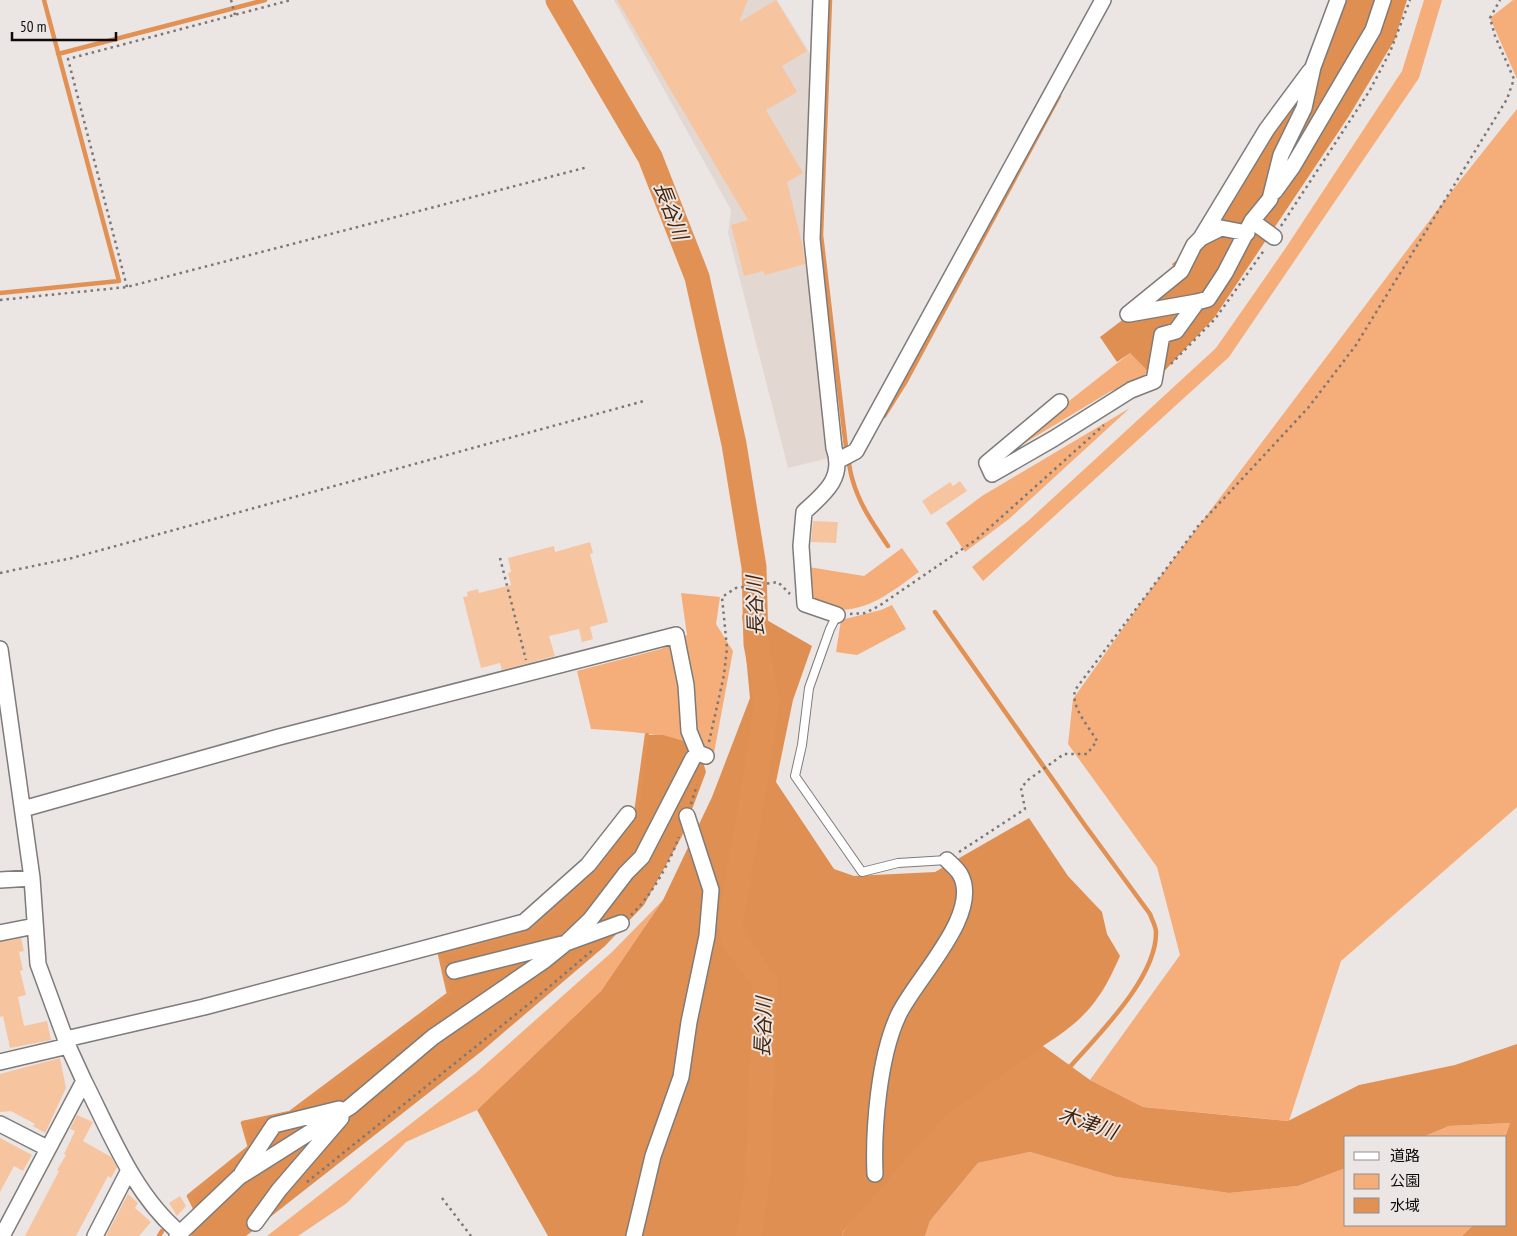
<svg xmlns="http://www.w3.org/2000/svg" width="1517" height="1236" viewBox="0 0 1517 1236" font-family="'PT Sans Narrow','Noto Sans JP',sans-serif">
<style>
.built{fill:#e3d8d1}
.green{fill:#f5ad79}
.forest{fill:#e08f52}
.water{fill:#e29154}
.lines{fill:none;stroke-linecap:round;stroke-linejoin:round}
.stream{stroke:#e29154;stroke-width:4.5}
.river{stroke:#e29154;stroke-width:25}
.building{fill:#f7c4a0}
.lane-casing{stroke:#7f7b78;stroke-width:10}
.street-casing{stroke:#7f7b78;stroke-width:18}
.path{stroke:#7a7776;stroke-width:2.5;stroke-dasharray:2.5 4;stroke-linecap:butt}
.lane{stroke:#fff;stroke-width:8}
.street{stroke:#fff;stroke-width:15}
.labels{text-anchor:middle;stroke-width:4;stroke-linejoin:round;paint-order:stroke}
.water-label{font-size:20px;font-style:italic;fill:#442309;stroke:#ebe6e4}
</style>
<rect width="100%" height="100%" fill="#ebe6e4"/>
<path class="built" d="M614,0H777L815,61L809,242L829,458L788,468L728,233L731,210Z"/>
<path class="green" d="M1424,0H1442L1419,78L1229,357L983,581L972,567L1028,521L1216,348L1285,249L1402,71Z
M1513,0H1517V79L1490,18Z
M1517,109V807L1341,961L1289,1121L1143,1107L1090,1080L1180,955L1157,867L1068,744L1073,699L1145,597L1451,192Z
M1130,353L1156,380L1111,391L985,467Z
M1130,408L1009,519L965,552L946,523L982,496Z
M902,548L919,572C894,590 866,614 833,609C825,607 816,601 808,597L809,567L864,576Z
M681,593L720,597L716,624L733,651L714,753C675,733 634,732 591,729L577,671L661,649L687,635Z
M892,605L906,629L857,655L836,652L841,620L881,610Z
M663,900L601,991L477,1110L406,1142L347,1203L298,1236H267L477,1072L612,952Z
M1510,1123L1505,1137H1423L1449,1126Z
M1030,1152L1116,1177L1229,1193L1298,1186L1346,1168V1225H1473L1462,1236H925L930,1221L978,1163Z"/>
<path class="forest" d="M1341,0H1407L1395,39L1349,116L1214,318L1156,380L1130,353L1117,362L1100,337L1179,277L1172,264L1202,241L1269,131L1314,71Z
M753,612L812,646L793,700L776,782L834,869L854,876L935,872L1029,818L1068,876L1102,912L1107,934L1120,956C1100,1002 1085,1019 1043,1046L844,1230L842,1236H548L477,1110L601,991L663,900L712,797L750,698L742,615Z
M647,735H663L698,745L706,772L682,836L644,905L605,946L482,1051L246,1236H191L197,1211L189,1196L250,1147L243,1123L291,1113L449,994L440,954L533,929L594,871L636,814Z"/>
<path class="water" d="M1517,1044V1236H1462L1473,1225H1506L1505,1137L1510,1123L1449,1126L1423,1137H1346V1168L1298,1186L1229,1193L1116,1177L1030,1152L978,1163L930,1221L925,1236H842L844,1230L944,1117L1043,1046L1090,1080L1143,1107L1288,1121L1359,1085L1455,1065Z"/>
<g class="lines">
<path class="stream" d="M830,0L821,235L846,447C849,458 849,468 852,478C859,504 873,524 888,546
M58,54L265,0
M0,293L119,281L44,0
M884,416L906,381L1059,96
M935,612L1084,824L1150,914C1152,920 1156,927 1156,932C1157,978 1097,1036 1068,1069
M632,819L636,814L647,735
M197,1212L189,1196L250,1147L243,1123L290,1113L449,994L440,954L533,929L594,871L611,847
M159,1236L162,1231"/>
<path class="river" d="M558,0L650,157L697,277L734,444L754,567L756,644L767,700L755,782L730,925L734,940L765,982L758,1175L749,1236"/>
</g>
<path class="building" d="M617,0H748L739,22L776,0L807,51L782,66L797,92L766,110L803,173L787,182L803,247L805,264L765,275L763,271L744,276L731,225L748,220Z
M960,481L967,491L931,515L922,501L950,482L953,486Z
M813,521L838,522L836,543L811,542Z
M590,542L593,553L590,554L608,622L590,627L593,639L582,642L579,629L549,636L555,656L502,670L500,663L481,668L463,597L468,596L467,592L478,589L479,593L511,585L508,573L511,572L508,558L554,546L555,552Z
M21,938L24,951L19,952L23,970L20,971L26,995L18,997L24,1026L47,1021L51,1040L10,1048L3,1016L0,1017V942Z
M60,1058L66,1088L45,1133L33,1126L35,1124L11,1111L0,1112V1074Z
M77,1115L93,1122L83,1141L111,1157L117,1167L111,1178L108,1176L76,1236H25L59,1171L57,1170L66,1155L64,1154L75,1131L70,1129Z
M0,1138L32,1155L23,1171L14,1166L0,1192Z
M128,1194L138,1203L135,1208L151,1222L139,1236H106Z
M180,1196L186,1206L177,1216L169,1203Z"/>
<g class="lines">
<defs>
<path id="lane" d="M837,615L830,629L809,688L802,745L795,776L862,872L898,863L947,860"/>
<path id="street" d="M821,0L812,239L834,448C845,478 824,494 804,512L801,546L805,604L837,615
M1275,191L1293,166L1373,30L1383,0
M1252,221L1274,237
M1201,238L1267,129L1310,71
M1128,314L1181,271L1194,245L1201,238L1221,228L1247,233
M1129,314L1197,302
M1060,402L987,463L992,474L1053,439L1131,390L1154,381L1162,335L1176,331L1197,302L1208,299L1225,273L1252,221L1270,199L1281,155L1304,108L1313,67L1338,0
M839,460L856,451L1103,0
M0,649L32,878L38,964L68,1046L84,1081L2,1236
M23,809L279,737L676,635L686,685L689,731L698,753L706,756
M0,880L32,878
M0,933L35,926
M454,971L566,943L621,923
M66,1039L204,1007L524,922L588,865L628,814
M0,1062L68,1046
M84,1081C110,1132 134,1195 180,1233
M0,1124L47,1148
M242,1173L274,1125L339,1109
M875,1174C873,1129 879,1057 898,1016C914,980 983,914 960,874C957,869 951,864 947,860
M255,1223L279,1190L341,1118
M95,1236L129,1170
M177,1236L239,1177L350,1107L433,1037L545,960L566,943L590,920L626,873L642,857L693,758L698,753
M634,1236L653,1156L681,1077L689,1022L707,936L711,890L687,816"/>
</defs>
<use href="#lane" class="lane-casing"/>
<use href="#street" class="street-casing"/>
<path class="path" d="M231,0L235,15
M1281,226L1370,90L1390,52L1410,0
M127,287L68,59L291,0
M0,300L127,287L588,167
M1171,364L1215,319L1265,249
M500,558L526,660
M0,573L72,558L644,401
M850,614L865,613L879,606L977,539L1104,425
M709,742L724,675L727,648L722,597L736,588L778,582L790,594
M691,804L697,785
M959,852L1025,809L1021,788L1028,780L1064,754H1087L1097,741C1088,725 1071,708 1075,690L1199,525L1308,408L1356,345L1507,99L1514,79L1495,36L1490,18L1500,0
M631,915C652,895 669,864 679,837
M307,1182L530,1003L594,949
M442,1198L471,1236"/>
<use href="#lane" class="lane"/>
<use href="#street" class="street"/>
</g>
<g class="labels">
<g class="water-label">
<text transform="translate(671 211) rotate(69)" y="7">長谷川</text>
<text transform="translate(755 606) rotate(-92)" y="7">長谷川</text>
<text transform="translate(763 1027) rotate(-88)" y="7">長谷川</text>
<text transform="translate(1088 1123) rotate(19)" y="7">木津川</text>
</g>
</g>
<rect x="1344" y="1136" width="162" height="90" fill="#ebe6e4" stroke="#928e8d"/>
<rect x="1354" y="1152" width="25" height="8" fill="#ffffff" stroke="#928e8d"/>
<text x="1390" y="1161" font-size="15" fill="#0c0b0a">道路</text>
<rect x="1354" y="1174" width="25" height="15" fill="#f5ad79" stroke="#928e8d"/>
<text x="1390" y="1186" font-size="15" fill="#0c0b0a">公園</text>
<rect x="1354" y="1198" width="25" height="15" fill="#e29154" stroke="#928e8d"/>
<text x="1390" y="1211" font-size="15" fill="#0c0b0a">水域</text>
<path d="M12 32v8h104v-8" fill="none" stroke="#0c0b0a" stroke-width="2.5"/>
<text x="20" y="32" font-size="15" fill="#0c0b0a" stroke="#ebe6e4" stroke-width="4" paint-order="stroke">50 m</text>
</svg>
